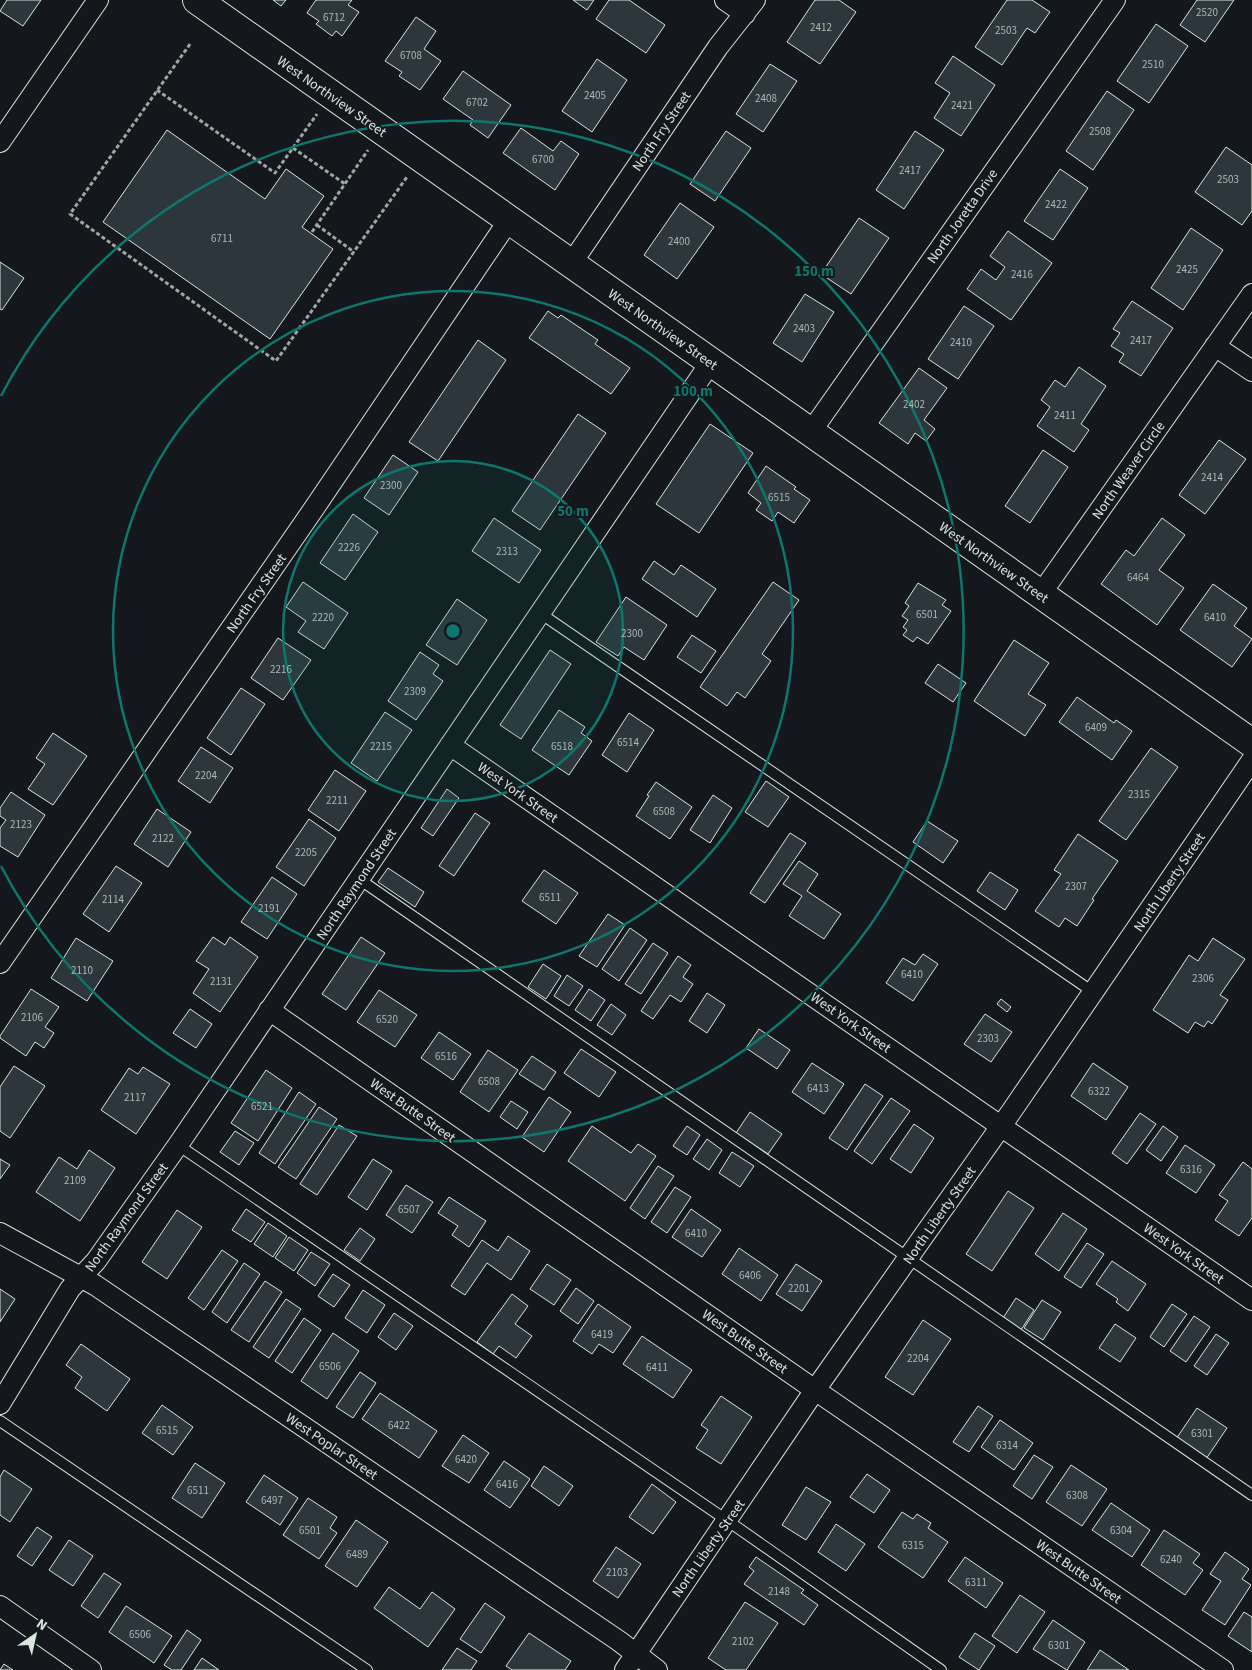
<svg xmlns="http://www.w3.org/2000/svg" width="1252" height="1670" viewBox="0 0 1252 1670" font-family="'Source Sans 3',sans-serif">
<style>
.building{fill:#2c363c;stroke:#d8e6dc}
.lines{fill:none;stroke-linecap:round;stroke-linejoin:round}
.lane-casing{stroke:#d8e6dc;stroke-width:12}
.street-casing{stroke:#d8e6dc;stroke-width:22}
.secondary-casing{stroke:#d8e6dc;stroke-width:30}
.path{stroke:#9da8a2;stroke-width:3;stroke-dasharray:4 2.5;stroke-linecap:butt}
.lane{stroke:#14181c;stroke-width:10}
.street{stroke:#14181c;stroke-width:20}
.secondary{stroke:#14181c;stroke-width:28}
.ring{fill:none;stroke:#0f766e;stroke-width:2.5}
.labels{text-anchor:middle;stroke-width:4;stroke-linejoin:round;paint-order:stroke}
.number-label{font-size:11px;fill:#adbab4}
.street-label{font-size:14px;fill:#d8e6dc;stroke:#14181c}
.centre{fill:#0f766e;stroke:#14181c;stroke-width:2.5}
.ring-label{font-size:15px;text-anchor:middle;font-weight:bold;fill:#0f766e;stroke:#14181c;stroke-width:4;stroke-linejoin:round;paint-order:stroke}
</style>
<rect width="100%" height="100%" fill="#14181c"/>
<path class="building" d="M7,0H41L23,26L0,11Z
M273,0H286L281,6Z
M316,0H352L348,5L359,12L342,36L336,31L332,36L316,24L319,21L307,13Z
M573,0H594L587,10Z
M609,0H629L665,25L646,53L596,19Z
M815,0H839L856,12L820,64L787,42Z
M1007,0H1032L1050,12L1035,33L1027,28L1002,65L975,47Z
M1197,0H1234L1205,42L1180,25Z
M416,17L436,31L424,49L441,61L420,90L399,76L402,72L385,61Z
M1156,24L1188,46L1149,103L1117,81Z
M953,56L995,85L961,136L934,118L950,93L935,83Z
M597,59L627,80L592,132L562,111Z
M770,64L797,81L763,132L736,114Z
M463,71L511,105L488,138L470,125L473,120L443,99Z
M1107,91L1134,110L1093,170L1066,151Z
M521,128L553,151L561,141L579,154L555,190L503,153Z
M167,130L265,199L286,169L324,196L302,227L333,249L270,339L103,222Z
M726,131L751,148L715,201L690,184Z
M915,131L944,150L904,209L876,190Z
M1226,147L1252,165V211L1242,225L1195,192Z
M1060,169L1088,188L1053,240L1024,221Z
M680,203L714,227L677,279L644,255Z
M859,218L889,238L851,294L821,274Z
M1191,228L1223,250L1183,310L1151,288Z
M1008,231L1052,263L1011,320L967,289L981,269L996,280L1005,267L990,256Z
M0,262L24,278L2,310L0,309Z
M805,294L834,312L802,362L773,343Z
M1132,301L1173,328L1141,376L1119,362L1124,354L1111,346L1120,333L1113,329Z
M964,306L994,326L958,379L928,359Z
M548,311L558,318L561,315L598,340L595,344L630,368L611,394L529,338Z
M478,340L506,360L438,461L409,442Z
M1079,367L1106,386L1081,424L1089,430L1074,452L1037,426L1050,407L1041,400L1055,380L1065,387Z
M919,368L947,388L924,420L935,429L926,441L915,433L908,444L879,423Z
M578,414L606,433L540,530L512,511Z
M710,424L753,453L699,533L656,504Z
M1219,440L1246,459L1205,514L1179,495Z
M1043,450L1068,467L1030,523L1005,506Z
M393,455L418,472L389,515L364,498Z
M766,466L796,487L794,489L810,500L794,523L778,512L772,521L756,510L761,503L748,493Z
M353,514L378,532L345,580L320,563Z
M494,518L541,550L519,583L472,551Z
M1162,518L1185,535L1159,570L1184,588L1157,625L1101,584L1126,550L1134,556Z
M654,561L674,575L681,565L716,589L697,617L642,579Z
M303,582L348,613L324,649L298,632L306,621L286,607Z
M773,582L799,600L762,654L771,661L745,698L737,692L727,706L700,687Z
M918,583L946,600L942,605L951,611L928,644L917,637L913,642L903,635L907,630L903,627L908,620L902,616L909,606L905,603Z
M1213,584L1247,608L1234,626L1252,639L1232,667L1180,630Z
M626,597L667,625L644,660L624,647L618,656L596,642Z
M457,599L487,620L457,665L426,645Z
M692,635L716,651L701,673L677,657Z
M278,638L311,660L283,700L251,678Z
M1014,640L1049,663L1028,694L1046,705L1025,736L974,701Z
M550,650L571,664L521,739L500,725Z
M420,652L439,665L433,674L443,681L416,720L388,701Z
M938,664L966,683L953,702L925,683Z
M241,688L265,704L231,755L207,738Z
M1077,697L1114,723L1116,720L1132,731L1112,760L1059,722Z
M559,710L585,727L581,733L592,741L569,775L532,750Z
M385,712L412,730L377,781L351,763Z
M629,713L654,730L627,772L602,755Z
M53,733L87,756L53,805L28,789L45,764L36,758Z
M201,747L233,768L210,803L178,781Z
M1151,748L1178,767L1126,840L1099,821Z
M335,770L366,791L339,831L308,810Z
M766,781L789,797L768,827L745,812Z
M656,782L692,807L670,839L636,816L649,796L647,795Z
M447,789L459,798L433,836L421,828Z
M11,792L45,815L18,857L0,846V828L6,820L0,816V808Z
M713,795L732,808L710,843L690,830Z
M157,809L191,832L168,867L134,844Z
M475,813L490,823L454,876L439,866Z
M309,819L336,838L304,886L276,867Z
M927,821L958,841L943,863L913,842Z
M790,833L806,843L765,903L750,893Z
M1078,834L1118,861L1092,899L1094,900L1077,926L1065,918L1059,927L1035,911L1061,874L1054,870Z
M799,861L818,874L807,891L841,914L824,939L789,916L802,896L783,884Z
M116,866L142,883L109,932L83,914Z
M388,868L424,892L415,907L378,882Z
M544,870L578,893L556,924L522,901Z
M990,872L1018,890L1005,910L977,891Z
M272,877L297,894L267,939L241,922Z
M608,914L625,925L597,967L579,956Z
M630,928L647,940L619,981L602,969Z
M213,937L225,945L230,937L258,957L220,1012L193,993L209,969L196,961Z
M361,937L385,953L346,1010L322,994Z
M76,938L113,961L87,1001L51,978Z
M1213,938L1245,959L1220,995L1228,1000L1212,1024L1208,1021L1204,1027L1195,1022L1188,1033L1153,1010L1189,955L1198,961Z
M653,943L668,953L641,994L625,984Z
M923,954L938,964L913,1001L886,983L903,958L915,965Z
M678,956L691,965L683,977L693,984L681,1002L670,995L653,1019L641,1011Z
M543,964L561,976L546,999L528,987Z
M567,975L583,986L569,1006L554,996Z
M31,989L59,1007L45,1027L54,1033L44,1048L35,1042L26,1056L0,1038V1036Z
M589,989L605,1000L591,1021L575,1010Z
M379,990L417,1015L395,1047L357,1022Z
M707,993L725,1005L707,1033L689,1021Z
M1001,999L1011,1007L1007,1012L997,1004Z
M611,1004L626,1015L612,1035L597,1025Z
M190,1009L212,1024L196,1048L173,1033Z
M985,1014L1012,1032L991,1062L964,1044Z
M759,1029L790,1050L777,1069L746,1048Z
M439,1032L471,1054L453,1080L421,1058Z
M581,1049L616,1072L599,1097L564,1073Z
M488,1050L518,1070L489,1112L460,1092Z
M532,1056L556,1072L544,1090L519,1074Z
M812,1063L844,1084L824,1114L792,1092Z
M1093,1063L1128,1087L1106,1120L1071,1096Z
M14,1066L45,1086L10,1138L0,1131V1087Z
M143,1067L170,1084L136,1134L101,1110L129,1068L138,1074Z
M266,1070L292,1088L258,1141L231,1123Z
M865,1084L883,1096L847,1150L829,1138Z
M299,1092L316,1104L275,1164L259,1153Z
M549,1097L571,1112L544,1152L522,1137Z
M891,1098L910,1111L872,1164L854,1151Z
M511,1101L528,1112L517,1129L500,1117Z
M319,1107L337,1119L296,1179L278,1167Z
M750,1112L782,1134L768,1154L736,1133Z
M1140,1113L1156,1124L1127,1164L1112,1153Z
M914,1124L934,1138L911,1173L890,1159Z
M339,1125L357,1136L317,1195L300,1184Z
M592,1126L631,1153L638,1144L656,1156L625,1201L568,1161Z
M687,1126L700,1135L687,1155L673,1146Z
M1163,1126L1178,1137L1161,1161L1146,1150Z
M235,1131L254,1143L239,1165L220,1152Z
M707,1139L722,1150L709,1170L693,1159Z
M1185,1145L1215,1165L1196,1193L1166,1173Z
M89,1150L115,1168L80,1221L36,1192L59,1157L77,1169Z
M732,1152L754,1166L740,1187L719,1173Z
M0,1159L10,1165L0,1179Z
M373,1159L392,1171L367,1210L348,1197Z
M1243,1162L1252,1169V1218L1239,1236L1215,1220L1228,1201L1219,1195Z
M658,1166L674,1176L645,1219L630,1208Z
M406,1185L433,1202L412,1233L386,1215Z
M675,1187L691,1197L667,1233L651,1222Z
M1008,1191L1034,1208L992,1271L966,1254Z
M449,1197L486,1221L469,1247L452,1235L458,1226L438,1213Z
M246,1209L265,1222L251,1242L232,1230Z
M691,1209L721,1230L702,1257L672,1237Z
M177,1210L202,1227L167,1279L142,1262Z
M1063,1213L1087,1229L1059,1271L1035,1254Z
M268,1223L287,1236L273,1257L254,1244Z
M360,1228L375,1239L360,1261L344,1250Z
M508,1236L530,1251L511,1280L487,1263L465,1295L451,1286L482,1240L498,1251Z
M289,1237L308,1250L294,1271L275,1258Z
M1087,1243L1104,1254L1081,1288L1064,1277Z
M739,1248L778,1275L761,1301L722,1274Z
M222,1250L238,1261L204,1310L188,1298Z
M311,1252L330,1264L315,1286L297,1273Z
M1112,1261L1146,1284L1128,1311L1116,1302L1118,1299L1096,1284Z
M244,1263L260,1274L227,1323L212,1312Z
M547,1264L571,1280L554,1305L530,1289Z
M796,1264L822,1281L802,1311L776,1294Z
M333,1274L350,1285L334,1307L318,1296Z
M265,1281L282,1292L249,1342L231,1330Z
M576,1288L594,1301L578,1324L560,1311Z
M0,1289L15,1299L0,1322Z
M363,1290L385,1305L367,1333L345,1318Z
M512,1294L528,1306L515,1324L532,1336L516,1358L499,1346L493,1354L477,1342Z
M1016,1298L1034,1310L1021,1330L1003,1318Z
M286,1299L301,1309L269,1358L253,1347Z
M1042,1300L1061,1312L1043,1340L1024,1328Z
M598,1304L631,1327L613,1353L599,1344L592,1354L573,1341Z
M1172,1304L1187,1314L1164,1347L1150,1337Z
M394,1313L413,1326L396,1350L378,1337Z
M1194,1316L1210,1327L1186,1362L1170,1351Z
M304,1318L321,1330L292,1373L275,1361Z
M923,1320L951,1339L913,1395L885,1377Z
M1115,1324L1136,1338L1120,1362L1099,1348Z
M333,1333L359,1351L327,1399L301,1381Z
M1216,1334L1229,1343L1207,1375L1194,1366Z
M642,1336L692,1370L673,1398L623,1364Z
M81,1344L130,1379L107,1411L75,1388L82,1377L66,1365Z
M360,1372L376,1383L353,1418L336,1407Z
M380,1393L437,1431L419,1458L362,1419Z
M721,1396L752,1417L721,1464L696,1448L708,1430L701,1425Z
M162,1405L193,1427L173,1455L142,1433Z
M978,1406L993,1416L969,1452L953,1442Z
M1197,1408L1227,1428L1206,1459L1176,1439Z
M1000,1420L1033,1443L1014,1470L981,1447Z
M463,1435L489,1453L469,1483L442,1466Z
M1034,1455L1053,1467L1032,1499L1013,1486Z
M504,1461L530,1479L510,1508L484,1490Z
M195,1463L225,1483L202,1518L172,1498Z
M1071,1465L1107,1489L1082,1526L1046,1502Z
M544,1466L573,1486L559,1506L531,1486Z
M4,1470L32,1489L10,1522L0,1515V1477Z
M867,1474L890,1490L874,1513L850,1497Z
M264,1475L298,1498L280,1525L246,1502Z
M652,1484L676,1502L653,1534L629,1517Z
M806,1487L831,1502L806,1540L782,1525Z
M308,1498L337,1517L330,1528L337,1533L319,1559L283,1535Z
M1111,1503L1150,1530L1132,1557L1092,1530Z
M902,1512L913,1519L917,1514L931,1523L928,1528L948,1542L923,1578L878,1547Z
M356,1520L388,1542L357,1587L325,1566Z
M836,1524L865,1544L846,1571L818,1552Z
M37,1527L52,1537L32,1566L17,1556Z
M1164,1530L1200,1554L1193,1563L1203,1570L1185,1595L1141,1565Z
M69,1540L93,1556L73,1586L49,1570Z
M616,1547L641,1564L618,1598L593,1581Z
M1225,1552L1249,1569L1242,1579L1251,1585L1225,1625L1202,1610L1221,1581L1210,1574Z
M756,1557L804,1590L801,1593L818,1605L804,1625L744,1584L754,1571L749,1567Z
M965,1557L1003,1583L986,1608L948,1581Z
M104,1573L121,1584L98,1618L81,1606Z
M389,1587L420,1609L432,1592L455,1609L428,1647L374,1608Z
M1020,1595L1045,1612L1017,1653L992,1636Z
M745,1602L778,1623L746,1670H726L708,1658Z
M485,1603L505,1617L481,1653L460,1639Z
M126,1606L172,1636L154,1663L109,1632Z
M1244,1612L1252,1617V1652L1228,1636Z
M1053,1620L1085,1642L1067,1670L1033,1649Z
M187,1630L201,1640L181,1670H172L164,1665Z
M529,1633L571,1661L565,1670H512L506,1666Z
M975,1633L995,1646L979,1670L959,1657Z
M457,1648L477,1661L471,1670H442Z
M1100,1650L1129,1670H1087Z
M202,1658L219,1670H194Z
M4,1664L13,1670H0Z"/>
<g class="lines">
<defs>
<path id="lane" d="M540,613L1093,992
M359,879L1252,1495
M178,1145L741,1530L941,1670
M0,1421L367,1670"/>
<path id="street" d="M725,0L745,14
M0,142L98,0
M571,264L718,47L755,0
M1215,346L1252,371
M810,433L1115,0
M1040,595L1252,294
M450,745L1252,1300
M0,963L315,507L509,220
M269,1010L815,1390L1223,1670
M0,1233L95,1285L619,1641L657,1670
M0,1404L70,1289L96,1261L178,1145L711,362
M0,1606L91,1670
M625,1670L815,1390L1011,1112L1252,760"/>
<path id="secondary" d="M197,0L1252,743"/>
</defs>
<use href="#lane" class="lane-casing"/>
<use href="#street" class="street-casing"/>
<use href="#secondary" class="secondary-casing"/>
<path class="path" d="M190,44L70,214L276,361L407,177
M157,90L275,173L317,114
M293,148L345,184
M317,225L354,252
M312,232L368,150"/>
<use href="#lane" class="lane"/>
<use href="#street" class="street"/>
<use href="#secondary" class="secondary"/>
</g>
<circle cx="453" cy="631" r="170" fill="#0f766e" fill-opacity=".12"/>
<g class="ring">
<circle cx="453" cy="631" r="170"/>
<circle cx="453" cy="631" r="340"/>
<path d="M1 396A510 510 0 1 1 1 866"/>
</g>
<g class="labels">
<g class="number-label">
<text x="1207" y="16">2520</text>
<text x="334" y="21">6712</text>
<text x="821" y="31">2412</text>
<text x="1006" y="34">2503</text>
<text x="411" y="59">6708</text>
<text x="1153" y="68">2510</text>
<text x="595" y="99">2405</text>
<text x="766" y="102">2408</text>
<text x="477" y="106">6702</text>
<text x="962" y="109">2421</text>
<text x="1100" y="135">2508</text>
<text x="543" y="163">6700</text>
<text x="910" y="174">2417</text>
<text x="1228" y="183">2503</text>
<text x="1056" y="208">2422</text>
<text x="222" y="242">6711</text>
<text x="679" y="245">2400</text>
<text x="1187" y="273">2425</text>
<text x="1022" y="278">2416</text>
<text x="804" y="332">2403</text>
<text x="1141" y="344">2417</text>
<text x="961" y="346">2410</text>
<text x="914" y="408">2402</text>
<text x="1065" y="419">2411</text>
<text x="1212" y="481">2414</text>
<text x="391" y="489">2300</text>
<text x="779" y="501">6515</text>
<text x="349" y="551">2226</text>
<text x="507" y="555">2313</text>
<text x="1138" y="581">6464</text>
<text x="927" y="618">6501</text>
<text x="323" y="621">2220</text>
<text x="1215" y="621">6410</text>
<text x="632" y="637">2300</text>
<text x="281" y="673">2216</text>
<text x="415" y="695">2309</text>
<text x="1096" y="731">6409</text>
<text x="628" y="746">6514</text>
<text x="381" y="750">2215</text>
<text x="562" y="750">6518</text>
<text x="206" y="779">2204</text>
<text x="1139" y="798">2315</text>
<text x="337" y="804">2211</text>
<text x="664" y="815">6508</text>
<text x="21" y="828">2123</text>
<text x="163" y="842">2122</text>
<text x="306" y="856">2205</text>
<text x="1076" y="890">2307</text>
<text x="550" y="901">6511</text>
<text x="113" y="903">2114</text>
<text x="269" y="912">2191</text>
<text x="82" y="974">2110</text>
<text x="912" y="978">6410</text>
<text x="1203" y="982">2306</text>
<text x="221" y="985">2131</text>
<text x="32" y="1021">2106</text>
<text x="387" y="1023">6520</text>
<text x="988" y="1042">2303</text>
<text x="446" y="1060">6516</text>
<text x="489" y="1085">6508</text>
<text x="818" y="1092">6413</text>
<text x="1099" y="1095">6322</text>
<text x="135" y="1101">2117</text>
<text x="262" y="1110">6521</text>
<text x="1191" y="1173">6316</text>
<text x="75" y="1184">2109</text>
<text x="409" y="1213">6507</text>
<text x="696" y="1237">6410</text>
<text x="750" y="1279">6406</text>
<text x="799" y="1292">2201</text>
<text x="602" y="1338">6419</text>
<text x="918" y="1362">2204</text>
<text x="330" y="1370">6506</text>
<text x="657" y="1371">6411</text>
<text x="399" y="1429">6422</text>
<text x="167" y="1434">6515</text>
<text x="1202" y="1437">6301</text>
<text x="1007" y="1449">6314</text>
<text x="466" y="1463">6420</text>
<text x="507" y="1488">6416</text>
<text x="198" y="1494">6511</text>
<text x="1077" y="1499">6308</text>
<text x="272" y="1504">6497</text>
<text x="310" y="1534">6501</text>
<text x="1121" y="1534">6304</text>
<text x="913" y="1549">6315</text>
<text x="357" y="1558">6489</text>
<text x="1171" y="1563">6240</text>
<text x="617" y="1576">2103</text>
<text x="976" y="1586">6311</text>
<text x="779" y="1595">2148</text>
<text x="140" y="1638">6506</text>
<text x="743" y="1645">2102</text>
<text x="1059" y="1649">6301</text>
</g>
<g class="street-label">
<text transform="translate(332 96) rotate(35)" y="5">West Northview Street</text>
<text transform="translate(661 131) rotate(-56)" y="5">North Fry Street</text>
<text transform="translate(962 216) rotate(-55)" y="5">North Joretta Drive</text>
<text transform="translate(663 329) rotate(35)" y="5">West Northview Street</text>
<text transform="translate(1128 470) rotate(-55)" y="5">North Weaver Circle</text>
<text transform="translate(994 562) rotate(35)" y="5">West Northview Street</text>
<text transform="translate(256 593) rotate(-55)" y="5">North Fry Street</text>
<text transform="translate(518 792) rotate(35)" y="5">West York Street</text>
<text transform="translate(1169 882) rotate(-56)" y="5">North Liberty Street</text>
<text transform="translate(356 884) rotate(-56)" y="5">North Raymond Street</text>
<text transform="translate(851 1022) rotate(35)" y="5">West York Street</text>
<text transform="translate(413 1110) rotate(35)" y="5">West Butte Street</text>
<text transform="translate(939 1215) rotate(-55)" y="5">North Liberty Street</text>
<text transform="translate(126 1217) rotate(-54)" y="5">North Raymond Street</text>
<text transform="translate(1184 1253) rotate(35)" y="5">West York Street</text>
<text transform="translate(745 1341) rotate(35)" y="5">West Butte Street</text>
<text transform="translate(332 1446) rotate(34)" y="5">West Poplar Street</text>
<text transform="translate(708 1548) rotate(-55)" y="5">North Liberty Street</text>
<text transform="translate(1079 1571) rotate(35)" y="5">West Butte Street</text>
</g>
</g>
<circle cx="453" cy="631" r="8" class="centre"/>
<g class="ring-label">
<text x="814" y="276">150 m</text>
<text x="693" y="396">100 m</text>
<text x="573" y="516">50 m</text>
</g>
<g transform="translate(35 1635) rotate(34)" stroke="#14181c" stroke-width="4" paint-order="stroke">
<path d="M0-4L9 19L0 12L-9 19Z" fill="#d8e6dc"/>
<text y="-8" font-size="14" font-weight="bold" text-anchor="middle" fill="#d8e6dc">N</text>
</g>
</svg>
